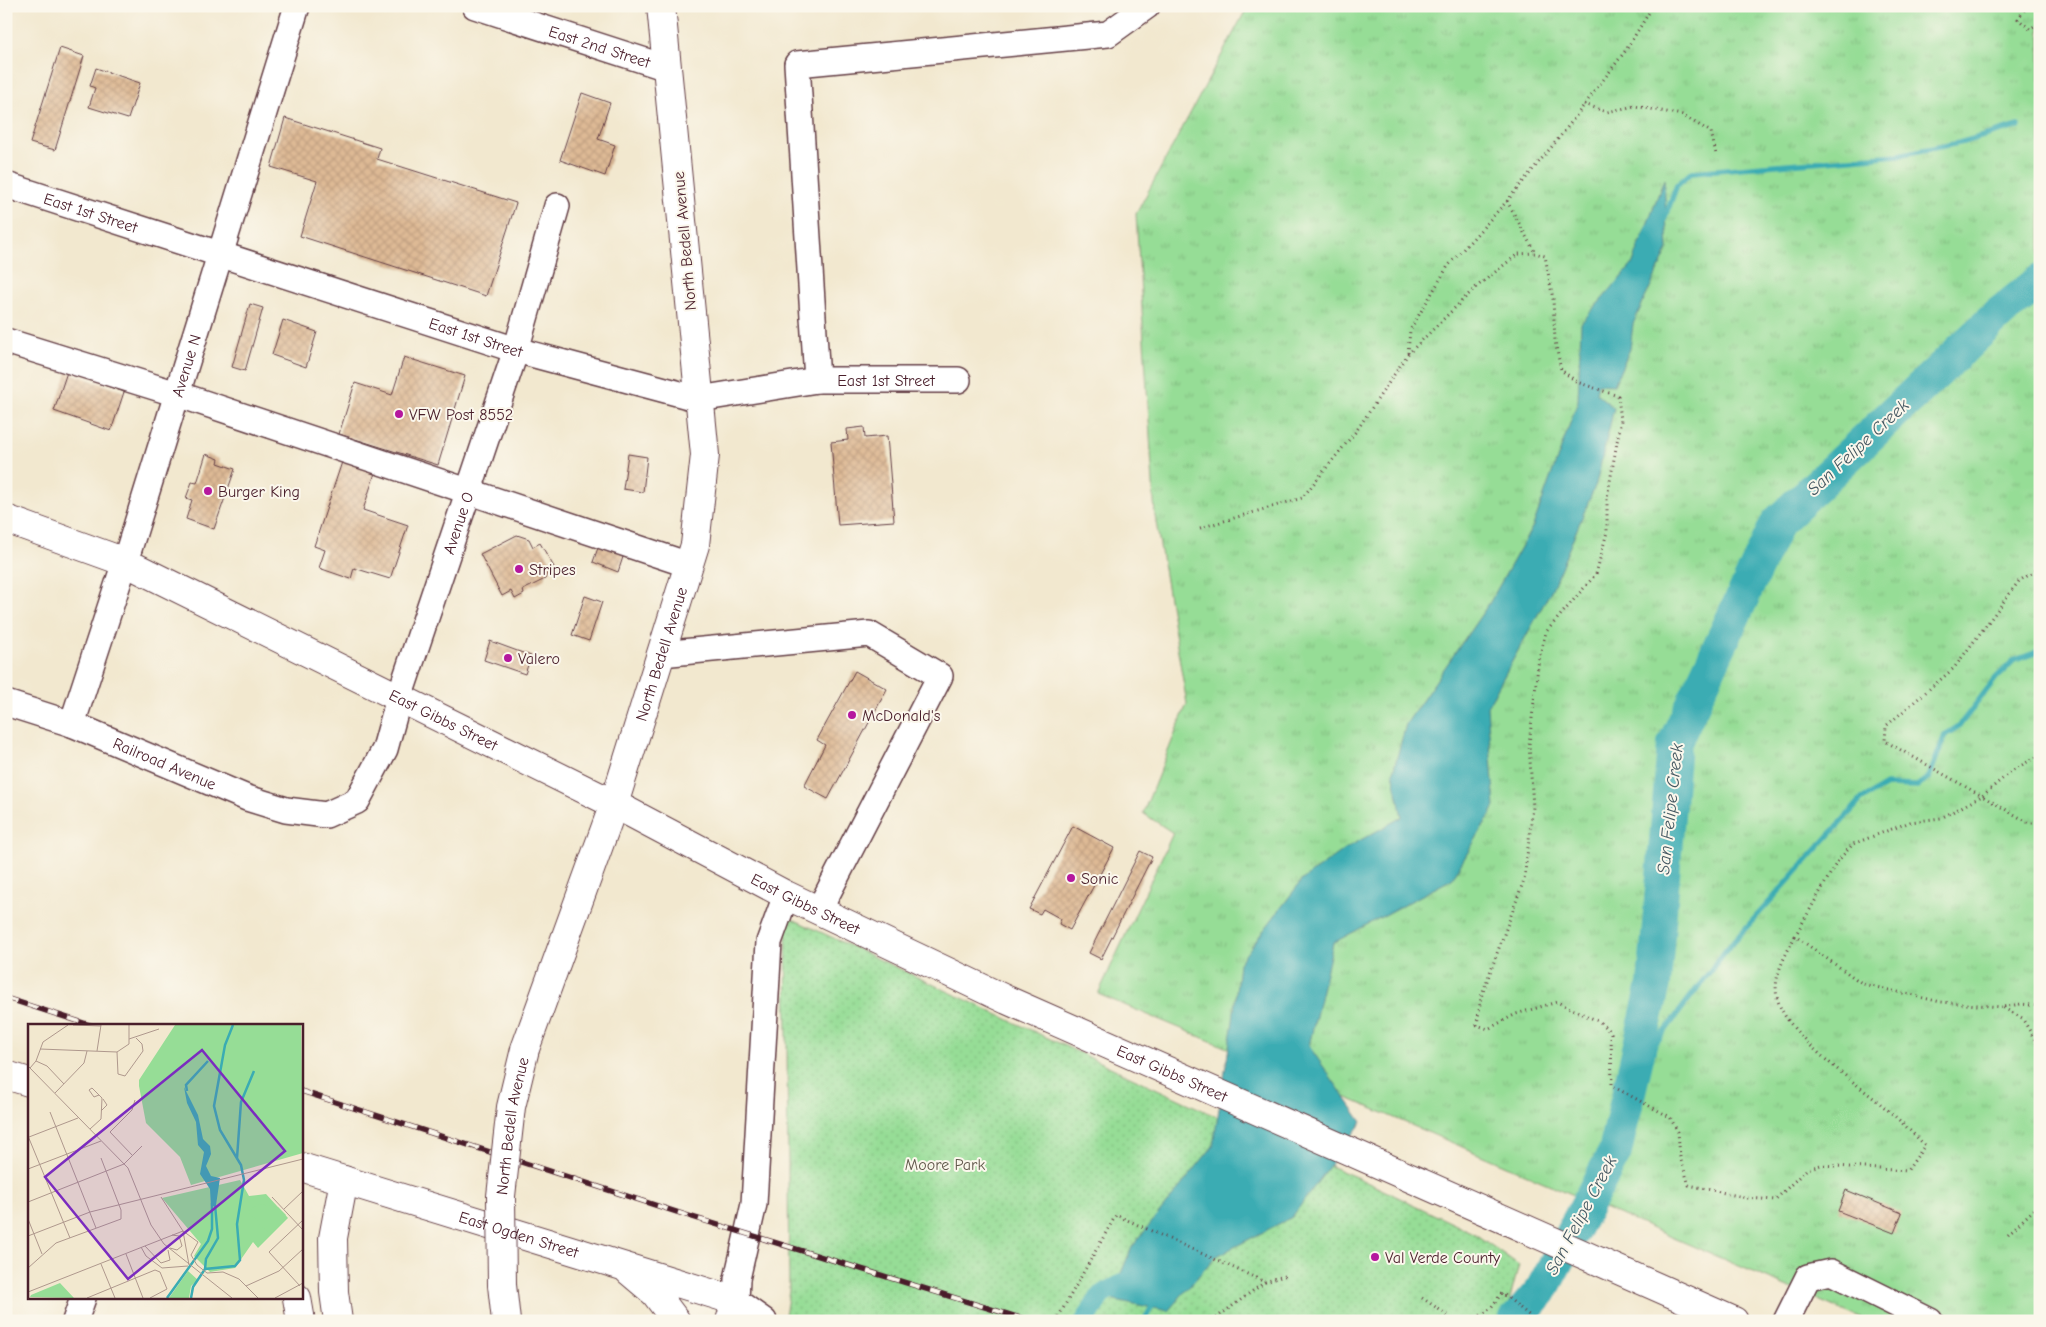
<svg xmlns="http://www.w3.org/2000/svg" width="2046" height="1327" viewBox="0 0 2046 1327" font-family="'Comic Neue',sans-serif">
<style>
.grass{fill:url(#grass-tufts);stroke:#707e60}
.park{fill:url(#park-dots);stroke:#707e60}
.water{fill:#3aacb3;stroke:#42666f}
.lines{fill:none;stroke-linecap:round;stroke-linejoin:round}
.stream{stroke:#3aacb3;stroke-width:5.5}
.canal{stroke:#3aacb3;stroke-width:20}
.river{stroke:#3aacb3;stroke-width:34}
.building{fill:url(#building-cross-hatch)}
.minor-casing{stroke:#633d44;stroke-width:28}
.major-casing{stroke:#633d44;stroke-width:30}
.highway-casing{stroke:#633d44;stroke-width:30}
.path{stroke:#633d44;stroke-width:3;stroke-dasharray:1 4;stroke-linecap:butt}
.minor{stroke:#fff;stroke-width:25}
.major{stroke:#fff;stroke-width:28}
.highway{stroke:#fff;stroke-width:28}
.rail-casing{stroke:#4a1f2b;stroke-width:5.5}
.rail{stroke:#fbf7ec;stroke-width:4;stroke-dasharray:11;stroke-linecap:butt}
.major-bridge-casing{stroke:#633d44;stroke-width:30;stroke-linecap:butt}
.major-bridge{stroke:#fff;stroke-width:28}
.poi-dot{fill:#b5179e;stroke:#fbf7ec;stroke-width:2}
.labels{text-anchor:middle;stroke-width:4;stroke-linejoin:round;paint-order:stroke}
.street-label{font-size:16px;fill:#4a1f2b;stroke:#fbf7ec}
.poi-label{font-size:16px;fill:#4a1f2b;stroke:#fbf7ec;text-anchor:start}
.park-label{font-size:16px;fill:#61584b;stroke:#fbf7ec}
.water-label{font-size:18px;font-style:italic;fill:#445761;stroke:#fbf7ec}
.inset-river{fill:none;stroke:#3aacb3;stroke-width:2.5}
.inset-road{fill:none;stroke:#af988d;stroke-width:1}
.view{fill:#7b2cbf;fill-opacity:0.15;stroke:#7b2cbf;stroke-width:2.5}
.inset-edge{fill:none;stroke:#4a1f2b;stroke-width:2.5}
</style>
<defs>
<pattern id="grass-tufts" width="24" height="20" patternUnits="userSpaceOnUse" patternTransform="scale(1.25)"><rect width="24" height="20" fill="#96dd96"/><path d="M3 7l-1-3M5 7V3M7 7l1-3M15 17l-1-3M17 17v-4M19 17l1-3" fill="none" stroke="#83bd81"/></pattern>
<pattern id="park-dots" width="8" height="8" patternUnits="userSpaceOnUse" patternTransform="scale(1.25)"><rect width="8" height="8" fill="#96dd96"/><path d="M2 2h.1M6 6h.1" fill="none" stroke="#83bd81" stroke-width="1.8" stroke-linecap="round"/></pattern>
<pattern id="building-cross-hatch" width="8" height="8" patternUnits="userSpaceOnUse" patternTransform="scale(1.25)"><rect width="8" height="8" fill="#deba95"/><path d="M0 0l8 8M0 8l8-8" fill="none" stroke="#c09f81"/></pattern>
</defs>
<rect width="100%" height="100%" fill="#fbf7ec"/>
<filter id="ink" filterUnits="userSpaceOnUse"><feTurbulence type="fractalNoise" baseFrequency=".02" numOctaves="2"/><feDisplacementMap in="SourceGraphic" scale="10" xChannelSelector="R" yChannelSelector="G"/><feConvolveMatrix kernelMatrix="1 2 1 2 8 2 1 2 1" color-interpolation-filters="sRGB"/></filter>
<filter id="wash" filterUnits="userSpaceOnUse"><feTurbulence type="fractalNoise" baseFrequency=".0096" numOctaves="4" result="noise"/><feDisplacementMap in="SourceGraphic" scale="20" xChannelSelector="R" yChannelSelector="G"/><feGaussianBlur stdDeviation="1.12" result="paint"/><feColorMatrix in="noise" values="0 0 0 0 0 0 0 0 0 0 0 0 0 0 0 0 0 1.4 0 .05"/><feComposite in="paint" operator="in"/></filter>
<g filter="url(#wash)">
<rect width="100%" height="100%" fill="#f2e8cf"/>
<path class="grass" d="M1248,6H2040V1321H1867L1383,1113L1098,994L1173,833L1143,813L1187,704L1155,516L1136,214Z"/>
<path class="park" d="M786,916L1239,1127L1358,1178L1475,1234L1519,1265L1504,1321H784L789,1291Z"/>
<path class="water" d="M1664,179L1668,249L1633,324L1630,349L1614,385L1598,384L1596,393L1614,408L1596,484L1552,589L1487,707L1495,807L1452,879L1333,943L1309,1046L1362,1122L1292,1217L1215,1257L1168,1311L1110,1299L1132,1247L1213,1146L1233,1021L1239,963L1302,880L1348,847L1402,817L1393,772L1406,724L1490,602L1533,526L1578,401L1581,323L1632,265Z"/>
<g class="lines">
<path class="stream" d="M1664,220L1677,185L1692,172L1898,155L1959,143L2019,126
M1634,1072L1726,950L1862,799L1886,785L1917,786L1929,777L1945,735L1959,726L1996,678L2013,661L2040,651
M1144,1321L1155,1301"/>
<path class="canal" d="M1085,1321L1101,1295L1139,1275"/>
<path class="river" d="M1515,1321L1541,1291L1615,1152L1654,984L1674,744L1777,523L2000,313L2040,281"/>
</g>
<g id="blocks">
<path class="building" d="M60,48L84,56L55,150L30,143Z
M96,68L140,83L128,119L89,107L95,88L90,86Z
M582,93L610,103L598,139L615,145L605,176L560,160Z
M285,118L380,148L377,159L516,203L486,296L300,236L317,181L271,167Z
M250,304L263,308L245,371L232,367Z
M283,320L317,332L306,367L272,355Z
M404,357L465,376L438,465L339,434L355,383L392,395Z
M67,372L124,392L111,431L54,411Z
M864,427L865,438L887,436L894,521L838,525L831,442L848,440L847,429Z
M206,454L219,459L218,463L235,469L214,529L186,519L192,500L186,498L192,482L197,483Z
M628,454L647,457L643,492L623,489Z
M343,459L376,470L363,510L408,525L390,579L354,568L351,579L319,568L325,550L314,546Z
M517,535L529,539L533,547L540,543L554,567L547,571L545,579L523,590L524,594L515,599L511,591L502,596L480,554Z
M599,545L624,554L618,572L593,562Z
M585,596L602,602L589,641L572,635Z
M490,641L531,656L525,674L484,660Z
M855,671L887,689L828,799L804,786L825,745L817,740Z
M1073,826L1114,848L1070,930L1059,924L1061,919L1043,909L1040,914L1029,909Z
M1140,851L1152,857L1101,959L1089,953Z
M1846,1190L1902,1213L1894,1233L1838,1211Z"/>
</g>
</g>
<g filter="url(#ink)">
<use href="#blocks" fill-opacity="0" stroke="#633d44" stroke-width="1"/>
<g class="lines">
<defs>
<g id="minor">
<path id="s1" d="M475,6L667,68"/>
<path id="s2" d="M6,185L516,350L699,399L817,380H958"/>
<path d="M6,341L177,394L689,565"/>
<path d="M817,380L797,64L1108,34L1147,6"/>
<path d="M661,654L869,634L940,676L819,910"/>
<path id="s3" d="M6,703L72,724L247,798L286,810L326,815L357,801L385,749L399,698L516,350L557,206"/>
<path id="s4" d="M72,724L125,562L297,6"/>
<path d="M75,1321L83,1298"/>
<path d="M764,1321L736,1301L737,1279L754,1204L769,942L786,895"/>
<path d="M1786,1321L1808,1277L1831,1272L1930,1321"/>
</g>
<g id="major">
<path id="s5" d="M525,1049L614,804L695,545L705,455L661,6"/>
<path d="M6,1075L29,1082"/>
<path id="s6" d="M301,1167L736,1301L730,1321"/>
<path d="M629,1271L655,1293L676,1321"/>
<path d="M502,1285L506,1321"/>
<path d="M297,1298L301,1321"/>
<path d="M338,1321L334,1292L333,1238L344,1180"/>
</g>
<g id="highway">
<path id="s7" d="M6,519L125,562L614,804L786,895L1007,1000L1734,1321"/>
</g>
</defs>
<use href="#minor" class="minor-casing"/>
<use href="#major" class="major-casing"/>
<use href="#highway" class="highway-casing"/>
<path class="path" d="M2027,6L2018,19L2030,29L2040,22
M1584,104L1607,112L1635,106L1682,115L1711,132L1716,154
M1507,201L1535,253
M1408,353L1410,330L1448,266L1507,201L1563,133L1626,50L1653,6
M1200,528L1302,498L1357,430L1408,354L1475,288L1518,254L1535,253L1545,256L1553,299L1555,341L1561,370L1577,382L1618,396L1621,420L1607,498V532L1596,574L1546,632L1539,658L1529,744L1533,807L1524,880L1481,997L1477,1025L1488,1029L1516,1014L1557,1002L1600,1022L1611,1033L1612,1086L1670,1117L1678,1132L1680,1157L1689,1185L1747,1198L1775,1200L1807,1169L1821,1165L1907,1171L1925,1145C1911,1132 1898,1118 1883,1106C1855,1082 1789,1037 1778,1001C1771,978 1785,957 1795,936L1863,984L1941,1002L2002,1007
M2040,568L2019,581L1954,668L1886,726L1885,741L1982,796L2013,770L2040,755
M1795,936L1837,862L1853,844L1910,822L1941,818L1982,796L2029,823H2040
M2040,1006L2021,1004L2002,1007L2022,1018L2040,1048
M2008,1234L2040,1204
M1422,1298L1449,1316L1442,1321
M1056,1321L1116,1215L1265,1282L1287,1275
M1212,1321L1265,1282
M1472,1321L1490,1309L1502,1293L1536,1321"/>
<use href="#minor" class="minor"/>
<use href="#major" class="major"/>
<use href="#highway" class="highway"/>
<defs>
<path id="rail" d="M6,998L93,1026
M301,1091L689,1216L1030,1321"/>
</defs>
<use href="#rail" class="rail-casing"/>
<use href="#rail" class="rail"/>
<defs>
<g id="major-bridge">
<path id="s8" d="M502,1285L501,1196L511,1107L525,1049"/>
</g>
</defs>
<use href="#major-bridge" class="major-bridge-casing"/>
<use href="#major-bridge" class="major-bridge"/>
</g>
</g>
<g class="poi-dot">
<circle cx="399" cy="414" r="5"/>
<circle cx="208" cy="491" r="5"/>
<circle cx="519" cy="569" r="5"/>
<circle cx="508" cy="658" r="5"/>
<circle cx="852" cy="715" r="5"/>
<circle cx="1071" cy="878" r="5"/>
<circle cx="1375" cy="1257" r="5"/>
</g>
<g class="labels">
<g class="street-label">
<text dy="6" stroke="none"><textPath href="#s1" startOffset="131">East 2nd Street</textPath></text>
<text dy="6" stroke="none"><textPath href="#s2" startOffset="89">East 1st Street</textPath></text>
<text transform="translate(684 241) rotate(-95)" y="6">North Bedell Avenue</text>
<text dy="6" stroke="none"><textPath href="#s2" startOffset="494">East 1st Street</textPath></text>
<text dy="6" stroke="none"><textPath href="#s4" startOffset="376">Avenue N</textPath></text>
<text dy="6" stroke="none"><textPath href="#s2" startOffset="914">East 1st Street</textPath></text>
<text dy="6" stroke="none"><textPath href="#s3" startOffset="671">Avenue O</textPath></text>
<text dy="6" stroke="none"><textPath href="#s5" startOffset="418">North Bedell Avenue</textPath></text>
<text dy="6" stroke="none"><textPath href="#s7" startOffset="482">East Gibbs Street</textPath></text>
<text dy="6" stroke="none"><textPath href="#s3" startOffset="170">Railroad Avenue</textPath></text>
<text dy="6" stroke="none"><textPath href="#s7" startOffset="888">East Gibbs Street</textPath></text>
<text dy="6" stroke="none"><textPath href="#s7" startOffset="1292">East Gibbs Street</textPath></text>
<text dy="6" stroke="none"><textPath href="#s8" startOffset="160">North Bedell Avenue</textPath></text>
<text dy="6" stroke="none"><textPath href="#s6" startOffset="228">East Ogden Street</textPath></text>
</g>
<g class="poi-label">
<text x="409" y="420">VFW Post 8552</text>
<text x="218" y="497">Burger King</text>
<text x="529" y="575">Stripes</text>
<text x="518" y="664">Valero</text>
<text x="862" y="721">McDonald's</text>
<text x="1081" y="884">Sonic</text>
<text x="1385" y="1263">Val Verde County</text>
</g>
<g class="park-label">
<text x="945" y="1170">Moore Park</text>
</g>
<g class="water-label">
<text transform="translate(1858 447) rotate(-43)" y="6">San Felipe Creek</text>
<text transform="translate(1670 809) rotate(-84)" y="6">San Felipe Creek</text>
<text transform="translate(1581 1215) rotate(-62)" y="6">San Felipe Creek</text>
</g>
</g>
<g transform="translate(28 1024)">
<rect width="275" height="275" fill="#f2e8cf"/>
<path d="M147,1H273L275,129L163,161L152,133L118,99L111,62V56Z" fill="#96dd96"/>
<path d="M212,156L221,172L238,170L260,194L230,224L225,218L207,244L182,248L166,232L173,220L134,174ZM160,247L170,256L163,262L161,274H141ZM32,259L46,274L2,273L3,271Z" fill="#96dd96"/>
<path d="M231,180L250,183L258,191L240,209L220,187Z" fill="#96dd96"/>
<path d="M156,63L170,91L175,115L182,122L183,130L178,142L183,152L192,154L188,181L183,183L182,165L172,150L176,128L170,121L168,98L159,79Z" fill="#3aacb3"/>
<path class="inset-river" d="M159,67L158,61L180,37M209,134L213,78L226,47M177,245L178,235L190,214L187,181M139,274L180,217L184,205V179M163,274L165,263L177,245L207,242L212,236L209,200L216,156L213,141L192,106L186,82L197,21L205,1"/>
<path class="inset-road" d="M45,1L73,2M101,15L131,5M12,25L89,28L101,20V1M69,27L73,1M89,28L90,50L97,52L115,27L114,20L108,14M8,37L19,42L36,60M0,42L100,144L123,201L136,220L204,274M2,44L8,37L15,18L40,1M27,69L56,39L59,27M73,87L79,81L75,75M22,88L68,204M62,105L73,95L74,74L64,64L61,66L66,73L71,71M0,112L42,214M1,113L50,94M104,131L82,108L104,86L107,76M0,145L73,117M133,173L155,207L170,218L163,231L169,241L179,249L195,248L211,255L230,274M244,173L275,206M0,178L96,140L114,122M256,185L275,167M0,195L14,230M0,212L62,188L275,135M117,222L133,239L142,236L140,226M113,223L118,232L134,244L160,242M142,224L149,226L154,222L151,212L144,211M98,230L115,274M73,240L87,274M0,244L28,219L93,195V186L73,134M218,262L251,247L275,225M272,262L241,228L275,196M0,268L155,207L161,241M59,274L127,246L132,248L139,265L122,274M247,274L275,259"/>
<path class="view" d="M174,26L257,127L100,255L17,153Z"/>
<rect width="275" height="275" class="inset-edge"/>
</g>
<rect width="2046" height="1327" fill="none" stroke="#fbf7ec" stroke-width="25"/>
</svg>
